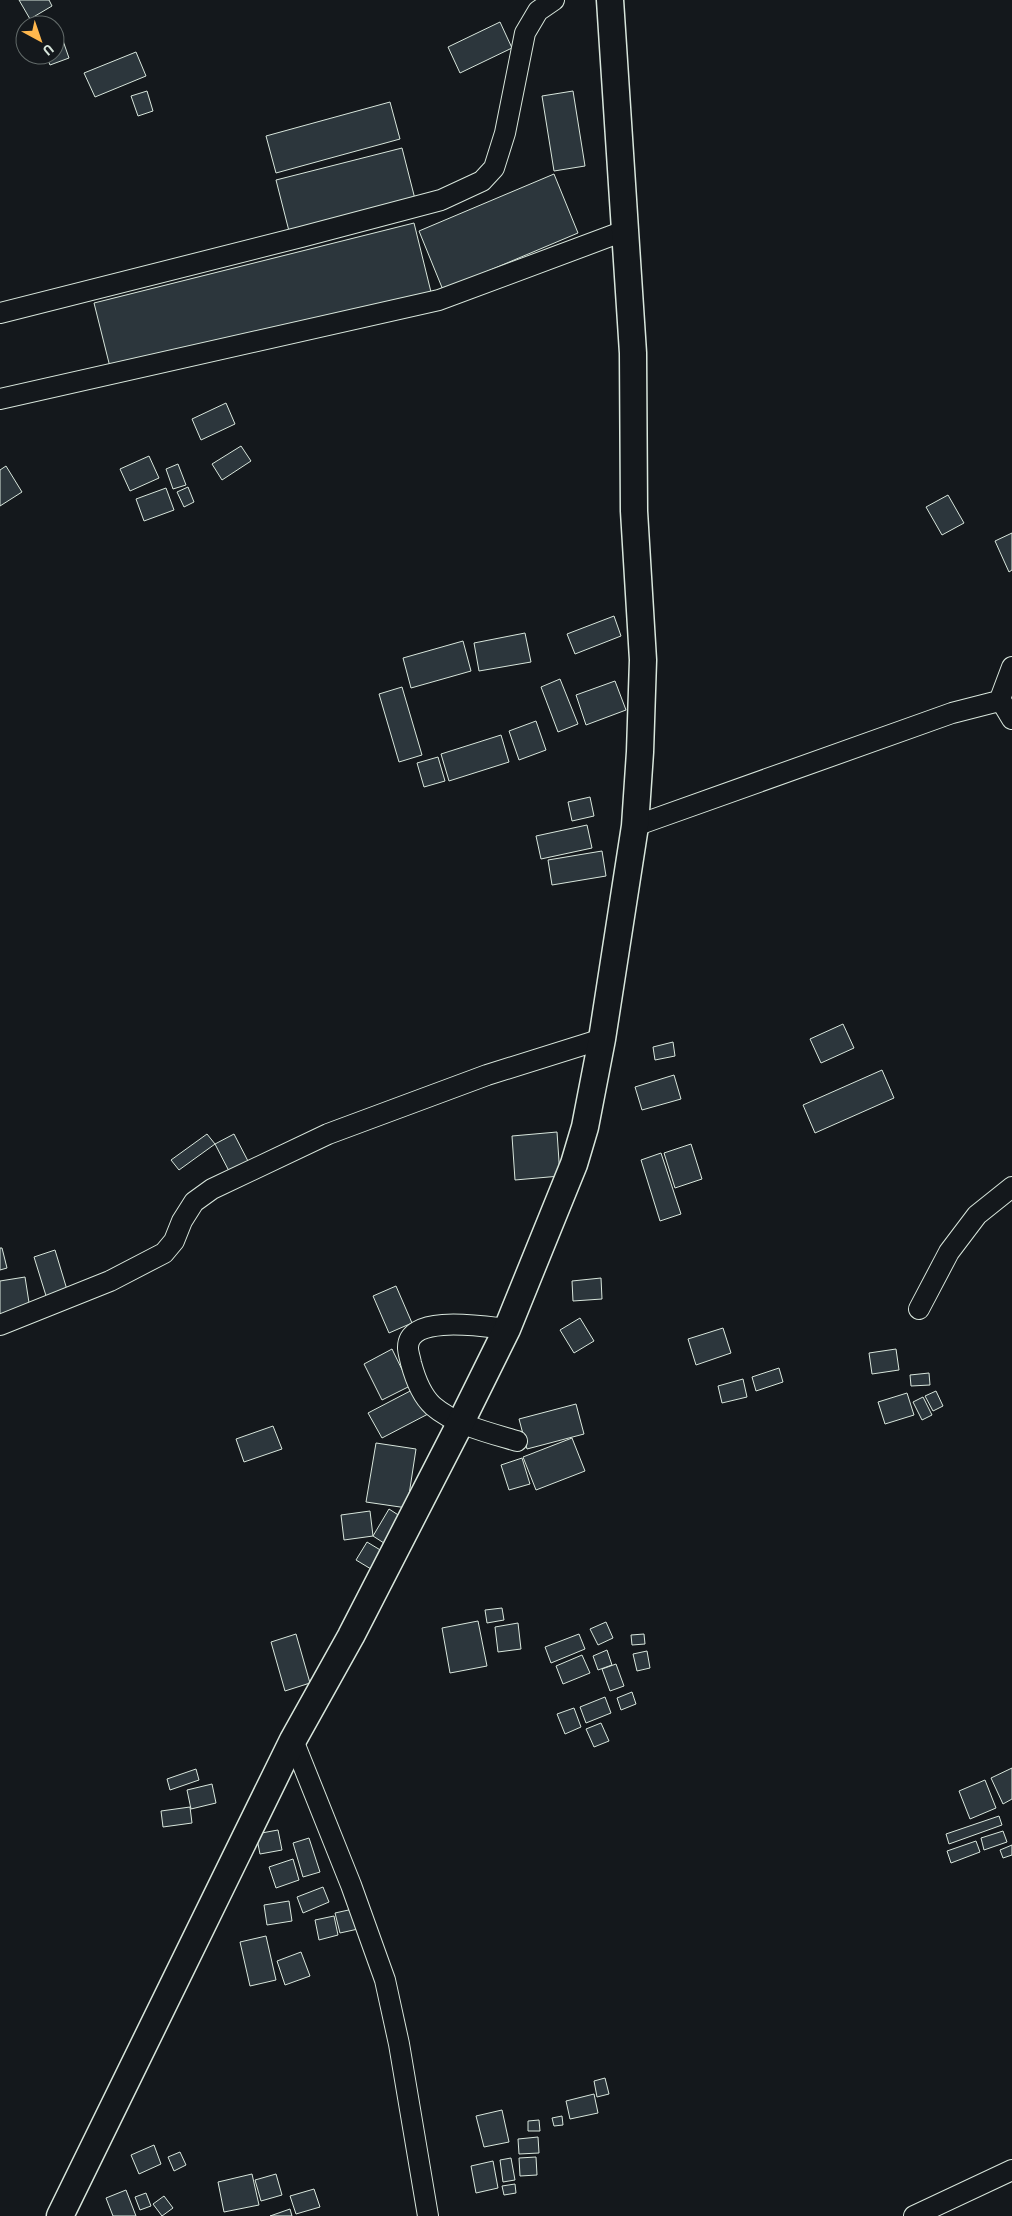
<svg xmlns="http://www.w3.org/2000/svg" width="1012" height="2216" viewBox="0 0 1012 2216" font-family="'Titillium Web',sans-serif">
<style>
.building{fill:#2c363c;stroke:#d8e6dc}
.lines{fill:none;stroke-linecap:round;stroke-linejoin:round}
.minor-casing{stroke:#d8e6dc;stroke-width:22}
.major-casing{stroke:#d8e6dc;stroke-width:29}
.minor{stroke:#14181c;stroke-width:20}
.major{stroke:#14181c;stroke-width:26}
</style>
<rect width="100%" height="100%" fill="#14181c"/>
<path class="building" d="M19,0H49L52,6L30,19Z
M500,22L512,48L460,73L448,47Z
M60,32L69,58L50,65L46,55H55V33Z
M136,52L146,76L95,97L84,73Z
M147,91L153,111L138,116L131,96Z
M573,91L585,166L554,171L542,96Z
M390,102L400,139L276,173L266,136Z
M402,148L416,203L290,235L276,180Z
M554,174L578,233L443,290L419,231Z
M414,223L431,292L111,371L94,303Z
M226,403L235,424L201,440L192,419Z
M241,446L251,461L222,480L212,464Z
M149,456L159,478L130,491L120,469Z
M178,464L186,485L173,489L166,469Z
M6,466L22,492L0,506V470Z
M188,487L194,502L184,507L177,492Z
M166,488L174,510L144,521L136,499Z
M948,495L964,523L942,535L926,507Z
M1012,533V570L1009,572L995,541Z
M614,616L621,636L575,654L567,634Z
M525,633L531,662L479,671L474,643Z
M463,641L471,671L411,688L403,658Z
M560,679L578,724L558,732L541,687Z
M615,681L626,710L586,725L576,695Z
M402,687L422,755L399,762L379,694Z
M536,721L546,750L519,760L509,731Z
M501,735L509,762L449,781L441,754Z
M438,757L445,781L424,787L417,763Z
M590,797L594,816L572,821L568,802Z
M587,825L592,848L541,859L536,836Z
M602,851L606,876L552,885L548,860Z
M843,1024L854,1048L821,1063L810,1039Z
M673,1042L675,1056L655,1060L653,1047Z
M882,1070L894,1098L815,1133L803,1105Z
M674,1075L681,1099L642,1110L635,1087Z
M557,1132L560,1176L515,1180L512,1136Z
M207,1134L215,1144L179,1170L171,1160Z
M234,1134L249,1163L230,1173L215,1144Z
M691,1144L702,1179L675,1188L664,1153Z
M661,1153L681,1214L660,1221L641,1160Z
M0,1248H2L7,1268L0,1270Z
M55,1250L68,1293L47,1299L34,1257Z
M25,1277L30,1309L0,1314V1281Z
M601,1278L602,1299L573,1301L572,1281Z
M396,1286L412,1323L389,1333L373,1296Z
M580,1318L594,1341L574,1353L560,1330Z
M723,1328L731,1353L696,1365L688,1339Z
M392,1349L410,1386L382,1400L364,1364Z
M896,1349L899,1370L872,1374L869,1353Z
M779,1368L783,1382L756,1391L752,1377Z
M929,1373L930,1385L911,1386L910,1375Z
M743,1379L747,1397L722,1403L718,1386Z
M414,1389L428,1414L382,1438L368,1413Z
M936,1391L943,1406L933,1411L925,1396Z
M907,1393L914,1415L885,1424L878,1402Z
M923,1397L932,1415L922,1420L913,1402Z
M576,1404L584,1434L527,1449L519,1419Z
M273,1426L282,1449L244,1462L236,1439Z
M572,1438L585,1471L536,1490L523,1457Z
M376,1443L416,1449L407,1508L366,1502Z
M522,1458L530,1484L509,1490L501,1465Z
M389,1509L403,1518L387,1545L373,1536Z
M370,1511L373,1536L344,1540L341,1515Z
M367,1542L382,1551L371,1569L356,1560Z
M502,1608L504,1620L487,1623L485,1610Z
M478,1621L487,1666L450,1673L442,1628Z
M606,1622L613,1638L598,1645L590,1629Z
M518,1623L521,1649L498,1652L495,1627Z
M296,1634L310,1683L285,1691L271,1642Z
M579,1634L585,1649L551,1663L545,1647Z
M644,1634L645,1644L632,1645L631,1635Z
M607,1650L612,1665L598,1670L593,1656Z
M647,1651L650,1668L637,1671L633,1654Z
M582,1655L590,1673L563,1684L556,1666Z
M616,1664L624,1686L610,1691L602,1669Z
M632,1692L636,1704L621,1710L617,1698Z
M605,1697L611,1713L586,1723L580,1707Z
M574,1708L581,1727L565,1734L557,1714Z
M601,1723L609,1741L594,1747L586,1729Z
M1012,1768V1799L1003,1804L991,1778Z
M196,1769L199,1780L170,1790L167,1779Z
M985,1780L996,1808L970,1819L959,1791Z
M212,1784L216,1803L191,1809L187,1790Z
M190,1807L192,1823L163,1827L161,1811Z
M999,1816L1002,1825L949,1844L946,1834Z
M278,1830L282,1850L260,1854L256,1834Z
M1003,1831L1007,1842L984,1850L981,1838Z
M309,1838L320,1872L303,1877L293,1843Z
M976,1841L980,1852L951,1863L947,1851Z
M1012,1845V1855L1003,1858L1000,1850Z
M293,1859L299,1880L276,1888L269,1867Z
M323,1887L329,1902L303,1913L297,1897Z
M289,1901L292,1921L267,1925L264,1905Z
M353,1909L358,1929L340,1933L335,1913Z
M334,1916L338,1935L319,1940L315,1920Z
M266,1936L276,1980L250,1986L240,1942Z
M301,1952L310,1976L285,1985L277,1961Z
M605,2078L609,2094L597,2097L594,2081Z
M594,2094L598,2113L570,2119L566,2101Z
M502,2110L509,2142L484,2147L476,2116Z
M562,2116L563,2125L554,2126L552,2118Z
M539,2120L540,2131H528V2121Z
M538,2137L539,2153L519,2154L518,2139Z
M154,2145L161,2164L139,2174L131,2155Z
M180,2152L186,2165L174,2171L168,2157Z
M536,2157L537,2175L520,2176L519,2158Z
M511,2158L515,2180L503,2182L500,2160Z
M493,2161L498,2188L476,2193L471,2166Z
M252,2174L259,2205L224,2212L218,2182Z
M276,2174L282,2195L261,2201L255,2180Z
M515,2184L516,2193L504,2195L502,2186Z
M314,2189L320,2207L296,2214L290,2196Z
M126,2190L136,2216H113L106,2198Z
M146,2193L151,2206L140,2210L135,2197Z
M164,2196L173,2208L162,2216L153,2204Z
M290,2209L292,2216H270Z"/>
<g class="lines">
<defs>
<path id="minor" d="M0,313L301,237L441,200L482,181L494,168L505,133L525,33L538,11L554,0
M0,399L439,300L624,231
M1000,699L1012,719
M635,826L952,713L995,702L1000,699L1012,667
M919,1309L949,1252L977,1215L1012,1187
M0,1325L110,1281L164,1253L174,1241L182,1221L194,1202L212,1189L328,1134L487,1075L602,1039
M507,1329C487,1327 407,1313 408,1348C408,1352 410,1358 411,1363C415,1378 421,1395 433,1406C455,1425 490,1433 517,1441
M293,1740L351,1885L385,1980L399,2044L428,2216
M914,2216L1012,2170"/>
<path id="major" d="M60,2216L293,1740L351,1636L461,1422L507,1329L574,1164L585,1127L602,1039L635,826L640,752L643,660L634,511L633,353L610,0"/>
</defs>
<use href="#minor" class="minor-casing"/>
<use href="#major" class="major-casing"/>
<use href="#minor" class="minor"/>
<use href="#major" class="major"/>
</g>
<g transform="translate(40 40) rotate(140)"><circle r="24" fill="#14181c" stroke="#626a69"/>
<path d="M0-4L9 19L0 12L-9 19Z" fill="#ffb74d"/>
<text y="-8" font-size="14" font-weight="bold" text-anchor="middle" fill="#d8e6dc">U</text>
</g>
</svg>
